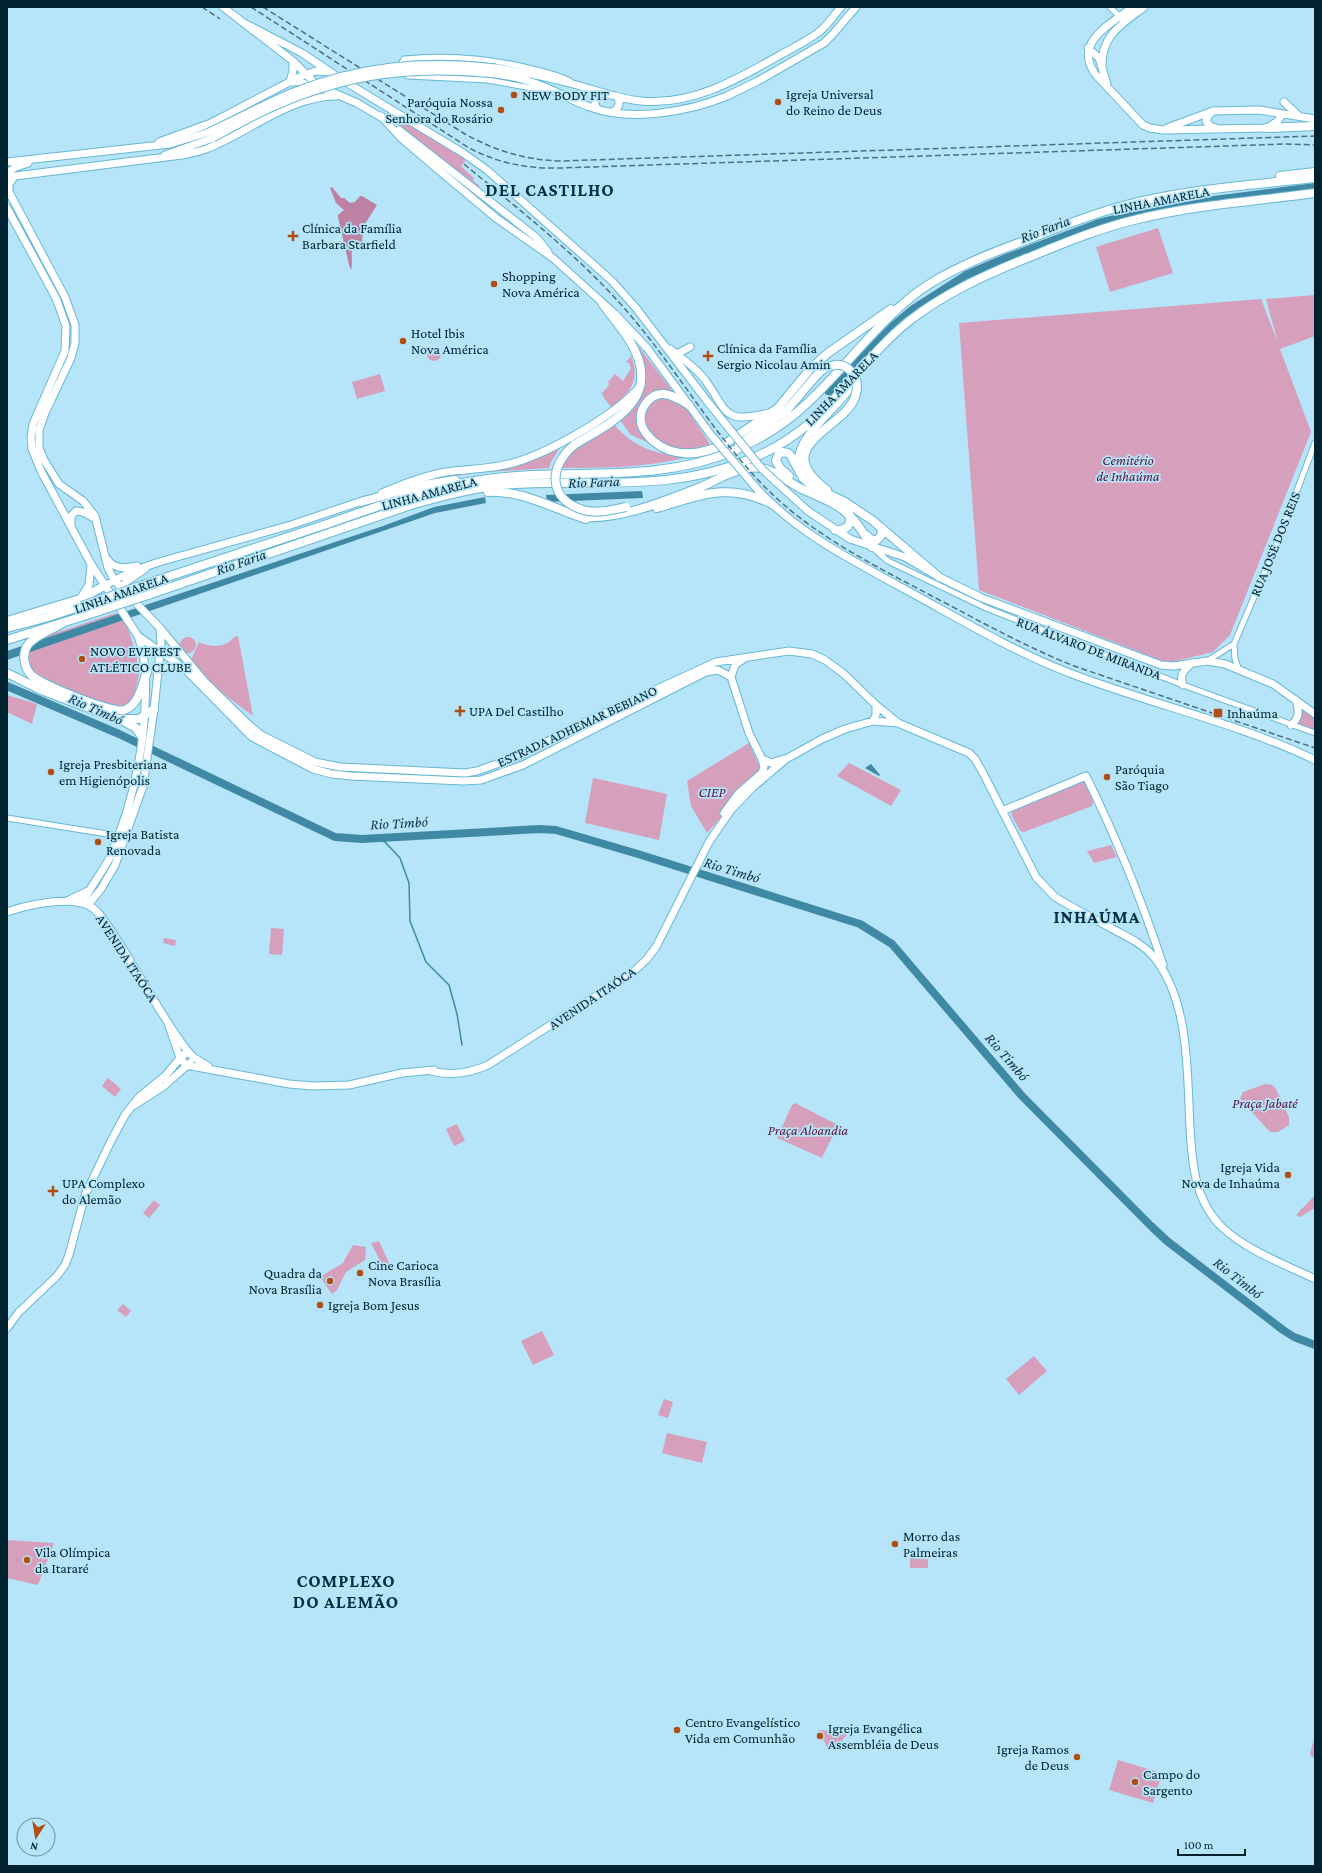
<svg xmlns="http://www.w3.org/2000/svg" width="1322" height="1873" viewBox="0 0 1322 1873" font-family="'Crimson Pro',serif">
<style>
.green{fill:#d6a0bd}
.forest{fill:#bd82a3}
.water{fill:#4089a5}
.lines{fill:none;stroke-linecap:round;stroke-linejoin:round}
.stream{stroke:#4089a5;stroke-width:1.5}
.river{stroke:#4089a5;stroke-width:8}
.minor-casing{stroke:#67b8d7;stroke-width:7}
.major-casing{stroke:#67b8d7;stroke-width:9}
.highway-casing{stroke:#67b8d7;stroke-width:10}
.minor{stroke:#fff;stroke-width:5}
.major{stroke:#fff;stroke-width:7}
.highway{stroke:#fff;stroke-width:8}
.rail{stroke:#4b7281;stroke-width:1.5;stroke-dasharray:6 3;stroke-linecap:butt}
.major-bridge-casing{stroke:#67b8d7;stroke-width:9;stroke-linecap:butt}
.highway-bridge-casing{stroke:#67b8d7;stroke-width:10;stroke-linecap:butt}
.major-bridge{stroke:#fff;stroke-width:7}
.highway-bridge{stroke:#fff;stroke-width:8}
.poi-dot{fill:#b04e14;stroke:#b6e4f8;stroke-width:1.5}
.labels{text-anchor:middle;stroke-width:3.5;stroke-linejoin:round;paint-order:stroke}
.poi-label{font-size:14px;fill:#00222e;stroke:#b6e4f8;text-anchor:start}
.street-label{font-size:14px;fill:#00222e;stroke:#b6e4f8}
.park-label{font-size:14px;font-style:italic;fill:#5a1341;stroke:#b6e4f8}
.water-label{font-size:15px;font-style:italic;fill:#0f323f;stroke:#b6e4f8}
.district-label{font-size:18px;font-weight:bold;letter-spacing:1px;fill:#013140;stroke:#b6e4f8}
</style>
<rect width="100%" height="100%" fill="#b6e4f8"/>
<path class="green" d="M390,112L466,160L461,166L474,178L473,181L479,185L480,191L386,114Z
M1158,228L1173,273L1110,292L1096,247Z
M1315,295V336L1280,349L1311,432L1230,635L1213,652L1168,663L979,590L959,323L1261,299L1278,343L1266,299Z
M628,333L674,393L667,391L638,410L656,446L631,435L619,419C627,408 637,397 643,386C651,370 634,347 628,333Z
M427 354a7 7 0 1 1 14 0a7 7 0 1 1-14 0Z
M631,356C641,382 630,391 612,408L604,398L602,393L609,385L608,382L615,374L623,381L631,368L629,363L626,362Z
M380,374L385,391L357,399L352,382Z
M667,397L683,405L691,415L711,446C702,449 687,453 677,450C661,446 639,430 644,411C646,407 651,402 654,398Z
M613,423C634,449 657,454 688,457C646,468 602,468 558,468L566,454Z
M561,446L551,462L549,468L474,473L420,482C470,467 514,475 561,446Z
M116,613L127,626L136,653L139,674L134,697L128,706L112,708L40,679L32,673L26,655L37,639Z
M238,636L253,716L213,686L191,660L199,642C211,648 226,648 234,637Z
M180 645a8 8 0 1 1 16 0a8 8 0 1 1-16 0Z
M7,695L37,704L32,724L7,712Z
M1302,707L1315,717V731L1297,724L1301,715Z
M749,743L762,772L707,833L691,806L687,781Z
M849,763L901,790L891,806L837,776Z
M593,778L667,794L659,840L585,823Z
M1081,781L1085,782L1093,801L1092,806L1024,832L1020,831L1012,816L1011,814L1014,810Z
M1111,845L1117,857L1094,863L1087,851Z
M271,928L284,929L282,955L269,954Z
M164,938L176,940L175,946L163,943Z
M108,1078L121,1089L115,1097L102,1086Z
M1265,1084L1272,1085L1276,1089L1289,1117V1125L1278,1132H1270L1240,1099L1243,1092Z
M795,1103L838,1125L822,1158L777,1138L792,1105Z
M457,1124L465,1141L454,1146L446,1129Z
M1315,1195V1208L1300,1217L1297,1216V1214Z
M154,1200L160,1205L149,1218L143,1213Z
M379,1241L390,1265L383,1267L371,1243Z
M353,1245L366,1247L365,1260L346,1272L337,1290L332,1294L320,1277L343,1263Z
M123,1304L131,1311L126,1317L117,1310Z
M542,1331L554,1355L533,1365L521,1341Z
M1034,1356L1047,1371L1019,1395L1006,1379Z
M664,1399L673,1402L668,1418L658,1415Z
M667,1433L707,1442L702,1463L662,1453Z
M7,1540L54,1543L38,1585L7,1578Z
M910,1558L928,1559V1568H910Z
M818,1730L847,1732L848,1733L842,1741L828,1749Z
M1315,1736V1758L1311,1756L1310,1753Z
M1118,1760L1162,1773L1153,1803L1109,1790Z"/>
<path class="forest" d="M332,187L341,198H344L350,203L355,202L360,196H362L377,205L363,227L362,243L352,248C351,256 353,262 351,270L349,265L338,217V215L344,210L336,203L330,188Z"/>
<path class="water" d="M642,491L643,498L547,502L546,495Z
M485,497L486,503L435,513L7,660V651L383,526L434,507Z
M871,764L880,775L879,776L865,768Z"/>
<g class="lines">
<path class="stream" d="M377,839L385,842L400,858L409,883L410,921L426,962L449,985L457,1014L462,1045"/>
<path class="river" d="M829,392L893,326L913,309L966,275L1006,258L1099,223L1167,206L1315,187
M7,686L119,734L335,837L362,839L540,829L556,830L638,854L860,924L892,944L1022,1096L1151,1226L1167,1241L1283,1330L1294,1337L1315,1345"/>
<defs>
<path id="minor" d="M1110,7L1125,22
M548,91L488,80L408,76L401,72L399,67L404,59C448,55 490,58 532,69C545,72 558,75 570,81
M872,547L888,561L986,608L1183,685L1315,733
M1207,661L1234,644
M1239,670L1235,659L1234,644L1277,543L1315,443
M7,818L120,836"/>
<path id="major" d="M223,7L293,61L318,86L357,103L384,119
M1133,7C1110,24 1072,43 1096,75L1143,125L1150,128L1163,130L1267,128L1278,121L1282,114
M244,23L302,53L339,78L463,153L487,170L612,281L636,308L707,401
M1088,48L1099,58L1107,84
M1102,67C1101,35 1121,25 1144,7
M496,68C522,72 548,77 573,84C596,90 618,99 641,101C692,106 738,79 780,55C793,48 807,41 819,32C828,25 834,15 841,7
M496,74C510,76 524,79 537,84C555,90 572,101 590,107C631,122 688,112 727,96L758,81L824,43L833,34L856,7
M290,82L293,71V61
M292,82C301,81 307,82 310,92
M1284,102L1299,116
M597,109L595,104V98L601,93
M1213,111L1208,116L1206,121L1210,126L1216,128
M612,112C619,109 621,103 617,96
M381,116L401,138L441,172L496,218L553,258L615,314L647,348L711,435
M1167,128L1213,111L1259,110L1315,119
M399,130L537,238L548,252
M159,142L211,123L299,77L316,71L329,72
M165,155L213,138
M7,162L170,144L209,132
M7,173L14,168L28,163
M15,176L9,184V192L65,297L75,325V343L71,358L45,413L39,430V448L44,460L59,484L83,501L95,516L108,568L114,580L160,628L205,682L248,724L261,735L315,762L340,767L465,773L477,771L519,756L585,722L716,662L789,651L812,654L825,660L844,674L876,705L898,723L969,753L975,759L982,771L1036,877L1055,897C1073,908 1092,918 1111,928C1125,936 1142,943 1153,956C1190,1000 1187,1073 1190,1128C1192,1164 1195,1202 1223,1228C1246,1250 1286,1265 1315,1279
M7,177L182,155C190,153 198,152 206,149C248,133 289,96 336,96
M7,208L56,298L66,326L65,351L33,424L31,437L32,449L41,471L91,564L138,636L184,668L252,737L313,769L332,774L351,776L463,781L481,780L523,765L706,672L718,670L731,677
M670,349C682,359 696,367 705,380C728,411 722,425 769,413
M675,353H679L690,347
M758,490C797,532 848,558 897,585C953,615 1008,649 1067,672C1149,704 1236,722 1315,760
M382,493C403,484 423,476 446,472C467,469 489,469 509,464C546,455 612,417 638,389
M808,511L850,539L905,557L939,577L982,598L1161,665L1174,666L1207,661L1225,664L1273,684L1315,714
M71,525V516L76,511L83,512L94,518
M107,559C115,570 125,568 137,566
M104,586L130,572L159,562L291,525L365,500
M119,590L127,581L145,569
M80,599L89,585L91,565
M157,673C165,667 171,664 180,667
M1183,685C1179,674 1184,670 1192,663
M873,721L876,715V705
M1291,725C1300,718 1299,710 1296,700
M762,759L771,763L784,759
M1002,811L1086,776C1116,837 1142,901 1163,965
M724,813L738,794L762,773L764,767L762,759L749,733L731,677L735,665L745,658
M67,901L88,891
M82,903C90,888 101,874 109,859C131,810 142,762 145,708C146,681 147,662 138,636
M88,905L101,889L115,865L143,786L154,709L161,644L160,628
M7,912C27,905 68,896 88,905C100,911 107,925 114,935C139,973 159,1013 186,1049L193,1057L208,1066
M168,1023L180,1058L186,1065L289,1084L313,1086L349,1085L402,1073L434,1070
M431,1071C450,1076 470,1073 488,1065L632,973L646,960L656,947L709,842L731,810L752,788L786,759L822,739L845,729L873,721L898,723
M133,1106L164,1086L190,1063
M7,1328L19,1312L57,1276L65,1265L69,1255L85,1195L111,1141L125,1115L139,1097L165,1076L182,1056L188,1052"/>
<path id="highway" d="M1267,128L1315,126
M1280,176L1315,172
M689,405C682,401 674,395 664,394C648,393 637,412 642,426C644,432 649,437 653,441C675,459 701,455 725,444
M763,423L776,417
M574,445C608,424 658,403 636,353C629,335 613,319 602,303
M739,445L787,410L815,377
M722,446L778,408L811,368L828,353L891,309
M799,467C794,436 839,408 854,382
M789,476L780,468L776,461L778,455L782,452L788,453L791,456L803,478L812,486L845,502L872,520L939,577
M827,490C782,456 813,440 843,414
M488,492C523,490 554,509 586,519
M361,502L417,486L455,480
M657,508C701,495 729,482 772,504
M581,517C620,520 665,501 701,487C719,479 741,465 761,468C777,471 789,483 804,490C819,497 837,503 849,515C859,524 865,536 872,547
M835,530C845,531 853,526 849,514
M866,535L872,540H877L881,536L882,528
M146,584C206,564 267,544 327,524C376,507 424,489 474,481C559,466 651,486 733,451C757,441 783,425 803,407C842,372 873,327 915,294C945,271 988,254 1024,241C1057,228 1091,214 1126,205C1187,189 1252,185 1315,178
M148,595L414,504C447,495 481,486 515,484C594,479 669,492 745,461C770,452 793,438 813,420C847,389 873,350 909,321C945,293 985,275 1027,258C1062,244 1097,229 1134,220C1193,205 1255,201 1315,193
M7,621L80,599L104,586
M63,623C52,630 34,635 27,646C22,655 24,667 31,675C39,684 113,714 124,710C139,706 142,684 147,672
M7,628L45,618L82,606
M7,640L87,615
M7,673L41,690L118,719H139L154,709
M125,722L136,728L142,737"/>
</defs>
<use href="#minor" class="minor-casing"/>
<use href="#major" class="major-casing"/>
<use href="#highway" class="highway-casing"/>
<use href="#minor" class="minor"/>
<use href="#major" class="major"/>
<use href="#highway" class="highway"/>
<path class="rail" d="M202,7L220,19
M251,7L469,148C498,163 527,169 560,168L1286,144L1315,145
M263,7L465,134C496,151 525,160 561,161L1315,136
M464,164C524,214 587,262 636,322C686,382 724,452 783,504C827,542 879,568 930,595C978,620 1024,646 1074,666L1315,748"/>
<defs>
<path id="major-bridge" d="M209,132C237,119 263,105 291,93C360,65 423,60 496,68
M213,138C233,127 254,115 275,106C351,73 414,66 496,74
M707,401L762,469L808,511
M711,435L758,490"/>
<path id="highway-bridge" d="M815,377C841,345 877,383 843,414
M574,445C548,467 548,499 583,510C597,514 612,510 626,507
M82,606L146,584
M87,615L148,595"/>
</defs>
<use href="#major-bridge" class="major-bridge-casing"/>
<use href="#highway-bridge" class="highway-bridge-casing"/>
<use href="#major-bridge" class="major-bridge"/>
<use href="#highway-bridge" class="highway-bridge"/>
</g>
<g class="poi-dot">
<circle cx="514" cy="95" r="4"/>
<circle cx="778" cy="102" r="4"/>
<circle cx="501" cy="110" r="4"/>
<path d="M291 230h4v4h4v4h-4v4h-4v-4h-4v-4h4z"/>
<circle cx="494" cy="284" r="4"/>
<circle cx="403" cy="341" r="4"/>
<path d="M706 350h4v4h4v4h-4v4h-4v-4h-4v-4h4z"/>
<circle cx="82" cy="659" r="4"/>
<path d="M458 705h4v4h4v4h-4v4h-4v-4h-4v-4h4z"/>
<rect x="1213" y="708" width="10" height="10" rx="2"/>
<circle cx="51" cy="772" r="4"/>
<circle cx="1107" cy="777" r="4"/>
<circle cx="98" cy="842" r="4"/>
<circle cx="1288" cy="1175" r="4"/>
<path d="M51 1185h4v4h4v4h-4v4h-4v-4h-4v-4h4z"/>
<circle cx="360" cy="1273" r="4"/>
<circle cx="330" cy="1281" r="4"/>
<circle cx="320" cy="1305" r="4"/>
<circle cx="895" cy="1544" r="4"/>
<circle cx="27" cy="1560" r="4"/>
<circle cx="677" cy="1730" r="4"/>
<circle cx="820" cy="1736" r="4"/>
<circle cx="1077" cy="1757" r="4"/>
<circle cx="1135" cy="1782" r="4"/>
</g>
<g class="labels">
<g class="poi-label">
<text x="786" y="99">Igreja Universal<tspan x="786" dy="16">do Reino de Deus</tspan></text>
<text x="522" y="100">NEW BODY FIT</text>
<text x="493" y="107" text-anchor="end">Paróquia Nossa<tspan x="493" dy="16">Senhora do Rosário</tspan></text>
<text x="302" y="233">Clínica da Família<tspan x="302" dy="16">Barbara Starfield</tspan></text>
<text x="502" y="281">Shopping<tspan x="502" dy="16">Nova América</tspan></text>
<text x="411" y="338">Hotel Ibis<tspan x="411" dy="16">Nova América</tspan></text>
<text x="717" y="353">Clínica da Família<tspan x="717" dy="16">Sergio Nicolau Amin</tspan></text>
<text x="90" y="656">NOVO EVEREST<tspan x="90" dy="16">ATLÉTICO CLUBE</tspan></text>
<text x="469" y="716">UPA Del Castilho</text>
<text x="1227" y="718">Inhaúma</text>
<text x="59" y="769">Igreja Presbiteriana<tspan x="59" dy="16">em Higienópolis</tspan></text>
<text x="1115" y="774">Paróquia<tspan x="1115" dy="16">São Tiago</tspan></text>
<text x="106" y="839">Igreja Batista<tspan x="106" dy="16">Renovada</tspan></text>
<text x="1280" y="1172" text-anchor="end">Igreja Vida<tspan x="1280" dy="16">Nova de Inhaúma</tspan></text>
<text x="62" y="1188">UPA Complexo<tspan x="62" dy="16">do Alemão</tspan></text>
<text x="368" y="1270">Cine Carioca<tspan x="368" dy="16">Nova Brasília</tspan></text>
<text x="322" y="1278" text-anchor="end">Quadra da<tspan x="322" dy="16">Nova Brasília</tspan></text>
<text x="328" y="1310">Igreja Bom Jesus</text>
<text x="903" y="1541">Morro das<tspan x="903" dy="16">Palmeiras</tspan></text>
<text x="35" y="1557">Vila Olímpica<tspan x="35" dy="16">da Itararé</tspan></text>
<text x="685" y="1727">Centro Evangelístico<tspan x="685" dy="16">Vida em Comunhão</tspan></text>
<text x="828" y="1733">Igreja Evangélica<tspan x="828" dy="16">Assembléia de Deus</tspan></text>
<text x="1069" y="1754" text-anchor="end">Igreja Ramos<tspan x="1069" dy="16">de Deus</tspan></text>
<text x="1143" y="1779">Campo do<tspan x="1143" dy="16">Sargento</tspan></text>
</g>
<g class="street-label">
<text transform="translate(1161 200) rotate(-11)" y="5">LINHA AMARELA</text>
<text transform="translate(841 388) rotate(-46)" y="5">LINHA AMARELA</text>
<text transform="translate(429 493) rotate(-15)" y="5">LINHA AMARELA</text>
<text transform="translate(1275 544) rotate(-68)" y="5">RUA JOSÉ DOS REIS</text>
<text transform="translate(121 593) rotate(-19)" y="5">LINHA AMARELA</text>
<text transform="translate(1089 648) rotate(21)" y="5">RUA ÁLVARO DE MIRANDA</text>
<text transform="translate(577 726) rotate(-25)" y="5">ESTRADA ADHEMAR BEBIANO</text>
<text transform="translate(127 958) rotate(57)" y="5">AVENIDA ITAÓCA</text>
<text transform="translate(592 998) rotate(-34)" y="5">AVENIDA ITAÓCA</text>
</g>
<g class="park-label">
<text x="1128" y="465">Cemitério<tspan x="1128" dy="16">de Inhaúma</tspan></text>
<text x="712" y="797">CIEP</text>
<text x="1265" y="1108">Praça Jabaté</text>
<text x="808" y="1135">Praça Aloandia</text>
</g>
<g class="water-label">
<text transform="translate(1045 229) rotate(-21)" y="5">Rio Faria</text>
<text transform="translate(594 482) rotate(-2)" y="5">Rio Faria</text>
<text transform="translate(241 562) rotate(-19)" y="5">Rio Faria</text>
<text transform="translate(96 709) rotate(24)" y="5">Rio Timbó</text>
<text transform="translate(399 823) rotate(-3)" y="5">Rio Timbó</text>
<text transform="translate(732 870) rotate(17)" y="5">Rio Timbó</text>
<text transform="translate(1007 1057) rotate(49)" y="5">Rio Timbó</text>
<text transform="translate(1238 1278) rotate(38)" y="5">Rio Timbó</text>
</g>
<g class="district-label">
<text x="550" y="196">DEL CASTILHO</text>
<text x="1097" y="923">INHAÚMA</text>
<text x="346" y="1587">COMPLEXO<tspan x="346" dy="21">DO ALEMÃO</tspan></text>
</g>
</g>
<rect width="1322" height="1873" fill="none" stroke="#00222e" stroke-width="16"/>
<g transform="translate(36 1837) rotate(192)"><circle r="19" fill="#b6e4f8" stroke="#6d96a7"/>
<path d="M0-3L7 15L0 10L-7 15Z" fill="#b04e14"/>
<text y="-6" font-size="11" font-weight="bold" text-anchor="middle" fill="#00222e">N</text>
</g>
<path d="M1178 1849v6h67v-6" fill="none" stroke="#00222e" stroke-width="2"/>
<text x="1184" y="1849" font-size="12" fill="#00222e" stroke="#b6e4f8" stroke-width="3" paint-order="stroke">100 m</text>
</svg>
